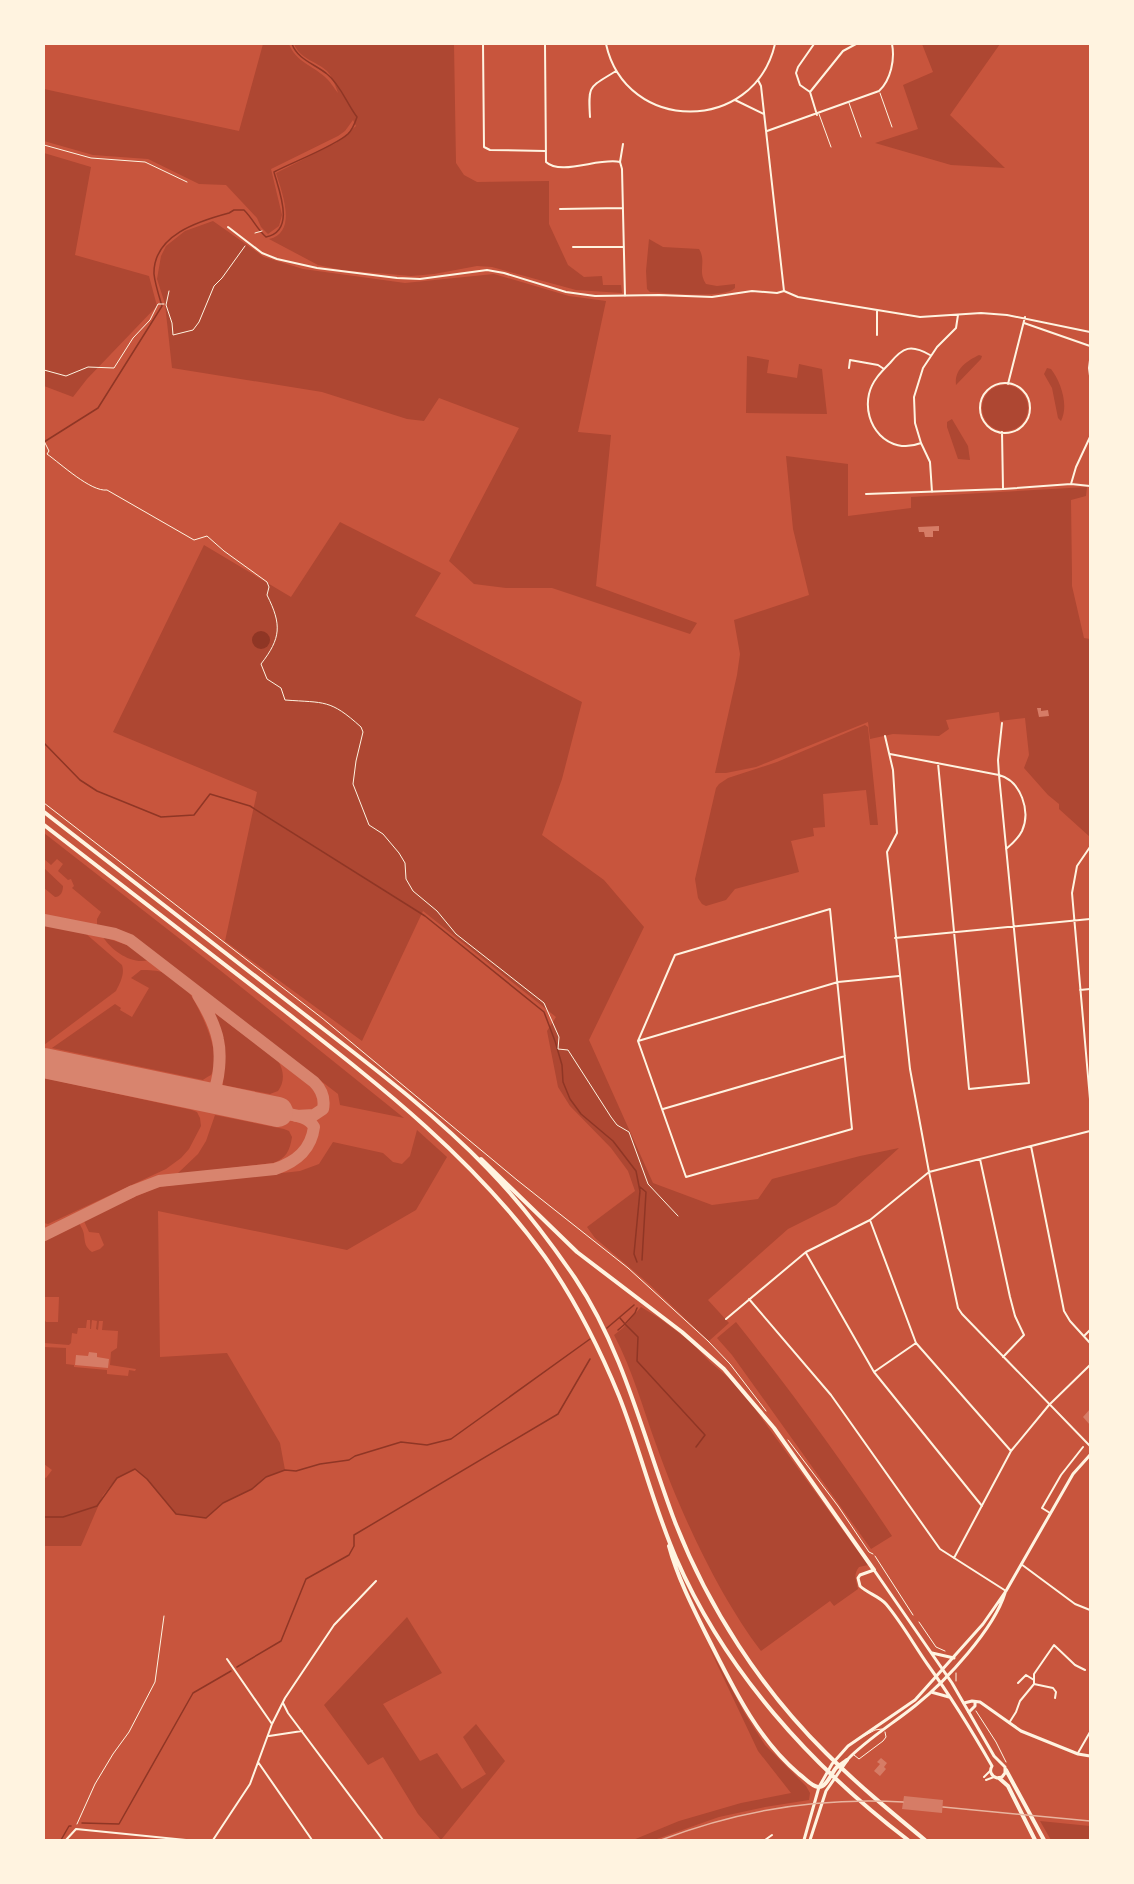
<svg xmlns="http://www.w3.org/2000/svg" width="1134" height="1884" viewBox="0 0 1134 1884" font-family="'Roboto Condensed',sans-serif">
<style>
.green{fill:#ae4732}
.water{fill:#8f3625}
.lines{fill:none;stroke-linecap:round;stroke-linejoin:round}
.stream{stroke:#8f3625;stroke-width:1.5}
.taxiway{stroke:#d8846e;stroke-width:12}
.runway{stroke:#d8846e;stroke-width:30}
.building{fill:#d67c66}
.path{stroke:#fff3e0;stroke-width:1}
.service{stroke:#fff3e0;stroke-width:1}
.minor{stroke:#fff3e0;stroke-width:2}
.tertiary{stroke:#fff3e0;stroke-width:3}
.secondary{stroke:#fff3e0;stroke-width:3}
.primary{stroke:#fff3e0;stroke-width:3}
.trunk{stroke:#fff3e0;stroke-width:4}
.rail{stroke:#e9b49f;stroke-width:1.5}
</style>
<rect width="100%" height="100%" fill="#c8553d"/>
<path class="green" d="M263,44H289C296,62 312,65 325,77C330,81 334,88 338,93C336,87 332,76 327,71C316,61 300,59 294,44H454L456,163L464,175L477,182L549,181V224L568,265L584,277L602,276L603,285H621L622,293L576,290L492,267L477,266L434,274L411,276L342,270L318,265L269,239C298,232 282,193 276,173L336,143L356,126L353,120L345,131L338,136L271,169L282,215L279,226L268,234L261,227L257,218L226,185L199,184L148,159L93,155L44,141V89L239,131Z
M922,44H1000L950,115L1005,168L951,165L875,143L918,129L903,85L933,72Z
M44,153L91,167L75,255L149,276L157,306L87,379L73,397L44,386Z
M213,221L264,257L303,269L405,283L494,274L569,296L606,301L578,432L611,435L596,586L697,623L690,634L552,588H506L474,584L449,561L519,428L439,398L424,421L407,419L322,392L172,368L165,304L157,279L161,256L166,246L185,231Z
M649,239L663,247L699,249C707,262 697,271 706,284L717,286L735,284V288C724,299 667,293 650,292L647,289L646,271Z
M979,355L982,356L981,359L956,385C954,369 967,361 979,355Z
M747,356L769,360L767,373L797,378L799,364L822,369L827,414L746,413Z
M1047,368L1051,369C1061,382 1069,405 1061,421L1058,418L1052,388L1044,374Z
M982 408a23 23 0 1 1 46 0a23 23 0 1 1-46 0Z
M952,419L968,446L970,460L958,459L947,427V422Z
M786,456L848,464V516L911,508V497L1087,487L1086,496L1071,500L1072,575V586L1084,638L1090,639V837L1059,809V804L1048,795L1024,768L1029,755L1025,718L1000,721L999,712L946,720L949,729L939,736L893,734L870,739L868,722L756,767L726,773H715L737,675L740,654L734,620L809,595L793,529Z
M340,522L441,573L415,616L582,702L562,779L542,835L604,880L644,927L589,1040L653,1183L712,1205L758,1199L772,1179L860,1156L899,1148L836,1205L788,1229L708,1300L729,1323L709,1341L649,1284L595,1238L587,1227L635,1191L628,1171L611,1148L570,1106L558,1087L547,1031L556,1017L423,911L362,1041L225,941L257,792L113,732L204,545L291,597Z
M865,725L868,727L878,825H870L866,790L823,794L825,827L813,828L814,836L791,841L799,872L735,889L726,900L706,906L702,904L698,898L695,879L716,788L719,784L728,778L777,762Z
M44,833L221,971L404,1118L340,1105L338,1094L135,938L118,931L97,926V919L101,912L72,888L74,886L71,879L68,880L58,871L63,864L57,859L51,865L44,859Z
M44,868L63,886C63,891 61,897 55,897L44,888Z
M44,925L85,933L122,965C125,974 120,983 116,991L44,1045Z
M103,937L127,945L149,960C132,965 112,951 103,937Z
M141,970C148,970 158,970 164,973C172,977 185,987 190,994C200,1009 224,1058 211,1075C209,1076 204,1079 203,1080L52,1048L115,1004L121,1008L120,1010L132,1017L149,988L131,978Z
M211,1010L278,1061C284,1070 285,1082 278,1091L270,1094L223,1085L225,1048Z
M44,1078L192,1110L197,1112L200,1118L201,1126L189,1149L181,1158L166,1169L48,1224L44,1223Z
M215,1115L284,1129L289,1131L292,1137C290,1150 286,1159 273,1163L177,1174L198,1154L206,1141Z
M417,1130L447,1157L416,1210L347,1250L158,1211L160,1357L227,1353L280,1443L285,1470L266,1477L252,1489L223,1503L206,1518L176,1514L147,1479L135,1469L117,1478L103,1495L81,1546H44V1477L46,1478L52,1470L44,1464V1347L66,1348V1364L74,1365V1367L107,1370V1374L128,1376L129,1370L135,1371L136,1369L110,1365L111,1352L117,1348L118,1331L102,1330L103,1321H99L98,1330L96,1329L97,1321L92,1320L91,1329H90V1320H87L86,1328H78L77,1334L72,1333L71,1343L69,1345L44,1343V1319L46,1322H58L59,1297H44V1243C52,1231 66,1227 78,1221C80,1225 84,1231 84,1235C85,1243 85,1247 92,1252L100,1249L104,1245L99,1233L89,1232L83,1219L158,1187L300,1171L319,1164L333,1142L383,1153L393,1162L402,1164L410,1156Z
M641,1307L659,1318L691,1342L710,1362L730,1379L755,1409L868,1565L859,1567C853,1575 856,1580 858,1589L834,1606L830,1601L761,1651C719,1596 680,1512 657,1447C643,1409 633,1371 614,1335L623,1328Z
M736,1322C791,1391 843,1462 892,1536L871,1549L732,1355L717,1338Z
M407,1617L442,1673L383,1704L420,1761L437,1753L462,1789L486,1774L463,1737L476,1724L505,1761L441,1840L418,1814L383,1757L368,1765L324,1705Z
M708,1645L745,1714L765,1745L806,1786L810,1793L809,1800L765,1807L719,1817L654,1840H633L679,1821L741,1803L791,1793L758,1751Z
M1040,1821L1090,1826V1840H1051Z"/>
<path class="water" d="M252 640a9 9 0 1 1 18 0a9 9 0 1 1-18 0Z"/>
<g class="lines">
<path class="stream" d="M44,442L98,408L162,306C159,296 155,284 154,274C153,235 199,221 229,213L234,210H244C253,219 257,229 266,237C296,231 279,191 274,172C291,163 335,146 348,134C352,130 355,123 357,117C347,104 340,84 327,74C315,64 298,60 292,44
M44,743L80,780L97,791L161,817L194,815L210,794L250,806
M250,806L425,916L544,1012L555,1041L562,1065L563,1082L570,1099L581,1114L613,1141L636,1171L640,1191L634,1254L637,1262
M640,1187L646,1192L642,1260
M637,1308L635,1313L625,1324L638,1337L637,1361L705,1435L696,1447
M607,1328L634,1305
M618,1330L625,1324L620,1318
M44,1517H63L97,1506L117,1478L135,1469L147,1479L176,1514L206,1518L223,1503L252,1489L266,1477L285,1470L296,1471L320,1464L349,1460L355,1456L401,1442L427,1445L451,1439L590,1339
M237,1667L281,1641L306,1579L349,1555L354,1546V1535L558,1414L590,1359
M82,1823L119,1824L193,1693L231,1671
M61,1840L69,1826H71"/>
<path class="taxiway" d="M44,920L115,934L130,940L314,1082C322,1090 325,1099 323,1109L314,1115L296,1116
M198,995C206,1008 215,1025 218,1040C221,1053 220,1082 212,1093L198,1095
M44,1235L133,1191L159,1181L275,1169C296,1162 311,1150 314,1127C308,1115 290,1115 278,1112"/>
<path class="runway" d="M44,1063L278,1112"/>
</g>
<path class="building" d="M939,526V531H933V537H925L924,532H919L918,527Z
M1037,708H1041V711L1048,710L1049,716L1039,717Z
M89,1352L97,1353V1357L109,1359L108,1368L75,1365L76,1355L88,1356Z
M1090,1409V1425L1083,1417Z
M881,1758L887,1763L884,1767L886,1769L880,1776L874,1771L880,1764L877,1762Z
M904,1796L943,1800L942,1813L902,1809Z"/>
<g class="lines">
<path class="path" d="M44,145L91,158L145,162L187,182
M255,233L262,231
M169,291L166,305L172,323L173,335L193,330L199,322L214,286L222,278L245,246
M44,370L66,376L88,367L114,368L133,338L150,320L158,304H164
M44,441L49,451L47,454C61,464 91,492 107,490L194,540L207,536L224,551L267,582L269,587L267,595C282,625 281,638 261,664L267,679L281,688L285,700C325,703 330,699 361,727L363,732L356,761L353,784L369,825L383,834L399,853L405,863L406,879L413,891L437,911L456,934L544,1003L559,1037L558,1049L568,1050L611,1117L617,1125L629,1132L648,1184L678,1216
M44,803L322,1018L517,1180L628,1268L708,1341L730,1364L766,1411
M788,1440L838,1506L869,1552L873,1554
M956,1673V1681
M976,1711L996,1742L1006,1762
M77,1824L95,1784L113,1754L129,1732L155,1682L164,1616"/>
<path class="service" d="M880,93L892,127
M849,103L861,137
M819,114L831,147
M875,1556L913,1615
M919,1622L936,1647L945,1651
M864,1736L875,1730L882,1729
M854,1755L859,1759L883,1741L886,1737L885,1732"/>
<path class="minor" d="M483,44L484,147L490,150L545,151
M545,44L546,162C561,176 600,157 620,162
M606,44C626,134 754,134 775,44
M814,44L798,67L796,73L800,85L810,92L817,115
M758,80L761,86L784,291
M810,92L843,51L856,44
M735,100L764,114
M590,117C588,84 589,88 616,71
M767,131L879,91C891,80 895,59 892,44
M623,144L620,162L622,169L625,296
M560,209L622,208
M228,227L262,253L277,259L317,268L397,278L420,279L487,270L504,273L566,292L595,296L659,295L712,297L752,291L777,293L784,291L798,297L920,317L981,313L1007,315L1090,332
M573,247H624
M877,311V335
M1024,323L1090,346
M1090,360L1089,368L1090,376
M849,368L850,360L878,365L884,369
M980 408a25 25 0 1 1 50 0a25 25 0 1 1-50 0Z
M1008,384L1025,317
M1002,432L1003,489
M921,443C888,456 862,425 869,394C872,381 881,372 890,363C903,347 911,344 930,355
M1071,484L1076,467L1090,437
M932,492L930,462L921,443L915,423L914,397L923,368L937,347L956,328L958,315
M866,494L1003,489L1071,484L1090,486
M885,736L893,770L897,833L887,852L910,1069L929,1172L958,1308L962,1314L1090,1446
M890,754L999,775C1021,781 1031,811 1022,831C1018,839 1012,844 1006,849
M938,763L969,1089L1029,1083L999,775L998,760L1002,723
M1090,847L1077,866L1072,893L1090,1099
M830,909L852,1129L686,1177L638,1041L675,955Z
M895,938L1090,919
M1080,990L1090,989
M638,1041L838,982L899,976
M663,1109L845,1056
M1031,1146L1064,1311L1070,1321L1090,1343
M980,1159L1010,1297L1015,1316L1024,1335L1003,1357
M870,1220L916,1343L1011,1451
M806,1253L874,1372L982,1506
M749,1299L831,1395L940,1549L1006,1591
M726,1319L806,1252L870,1220L929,1172L1090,1131
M1084,1336L1090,1330
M874,1372L916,1343
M1050,1513L1042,1508L1061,1475L1083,1447
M954,1558L1011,1451L1049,1405L1090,1365
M1021,1564L1075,1604L1090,1610
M227,1659L272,1724
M1018,1683L1026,1675L1034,1680
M1034,1684L1053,1688L1056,1692L1055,1698
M283,1703L288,1713L383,1840
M1009,1723L1016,1712L1020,1701L1034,1684V1674L1054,1645L1075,1665L1085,1670
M269,1736L302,1731
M1078,1753L1090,1732
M258,1762L312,1840
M984,1777L990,1771
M986,1780L994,1777
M66,1840L76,1829L186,1840
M213,1840L250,1784L272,1724L285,1698L334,1625L376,1581
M765,1840L772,1835"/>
<path class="tertiary" d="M964,1703L972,1701L980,1702L1021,1731L1078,1754L1090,1756
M969,1712L975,1706V1703"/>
<path class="secondary" d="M804,1840L819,1787
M810,1840L826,1791L846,1762"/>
<path class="primary" d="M874,1570L952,1683L994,1756L1005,1767V1773L1002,1777L997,1778C991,1776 989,1771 992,1766C972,1731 951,1697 928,1665C914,1645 902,1623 886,1604C879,1596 867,1593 860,1586L858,1578L860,1575Z
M932,1653L954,1658
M931,1692L949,1697
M847,1760C867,1739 894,1723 916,1705C946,1681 994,1629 1005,1593
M819,1787L832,1764L848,1746L915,1700L983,1624L1006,1591L1073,1474L1090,1455"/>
<path class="trunk" d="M44,812C124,875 205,937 286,1000C355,1054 427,1106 488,1169C520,1202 549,1240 575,1278C624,1351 644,1440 675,1522C708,1607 761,1689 826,1753C857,1784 891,1812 925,1840
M44,825C123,886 202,948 282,1009C378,1084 474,1158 545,1257C575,1300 599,1347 619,1396C640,1449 653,1505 676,1558C725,1671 811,1766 908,1840
M481,1159L577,1252L682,1332L724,1369L774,1428L874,1570
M669,1546C677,1576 692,1606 706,1634C731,1683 756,1738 799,1774C805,1778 811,1786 818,1787C826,1788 831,1774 836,1768C839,1765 844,1763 847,1760
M1006,1770L1044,1840
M999,1778L1008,1786L1035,1840"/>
<path class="rail" d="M943,1807L1090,1821
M661,1840C739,1810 819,1797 903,1802"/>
</g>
<rect width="1134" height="1884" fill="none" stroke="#fff3e0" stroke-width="90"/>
</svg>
